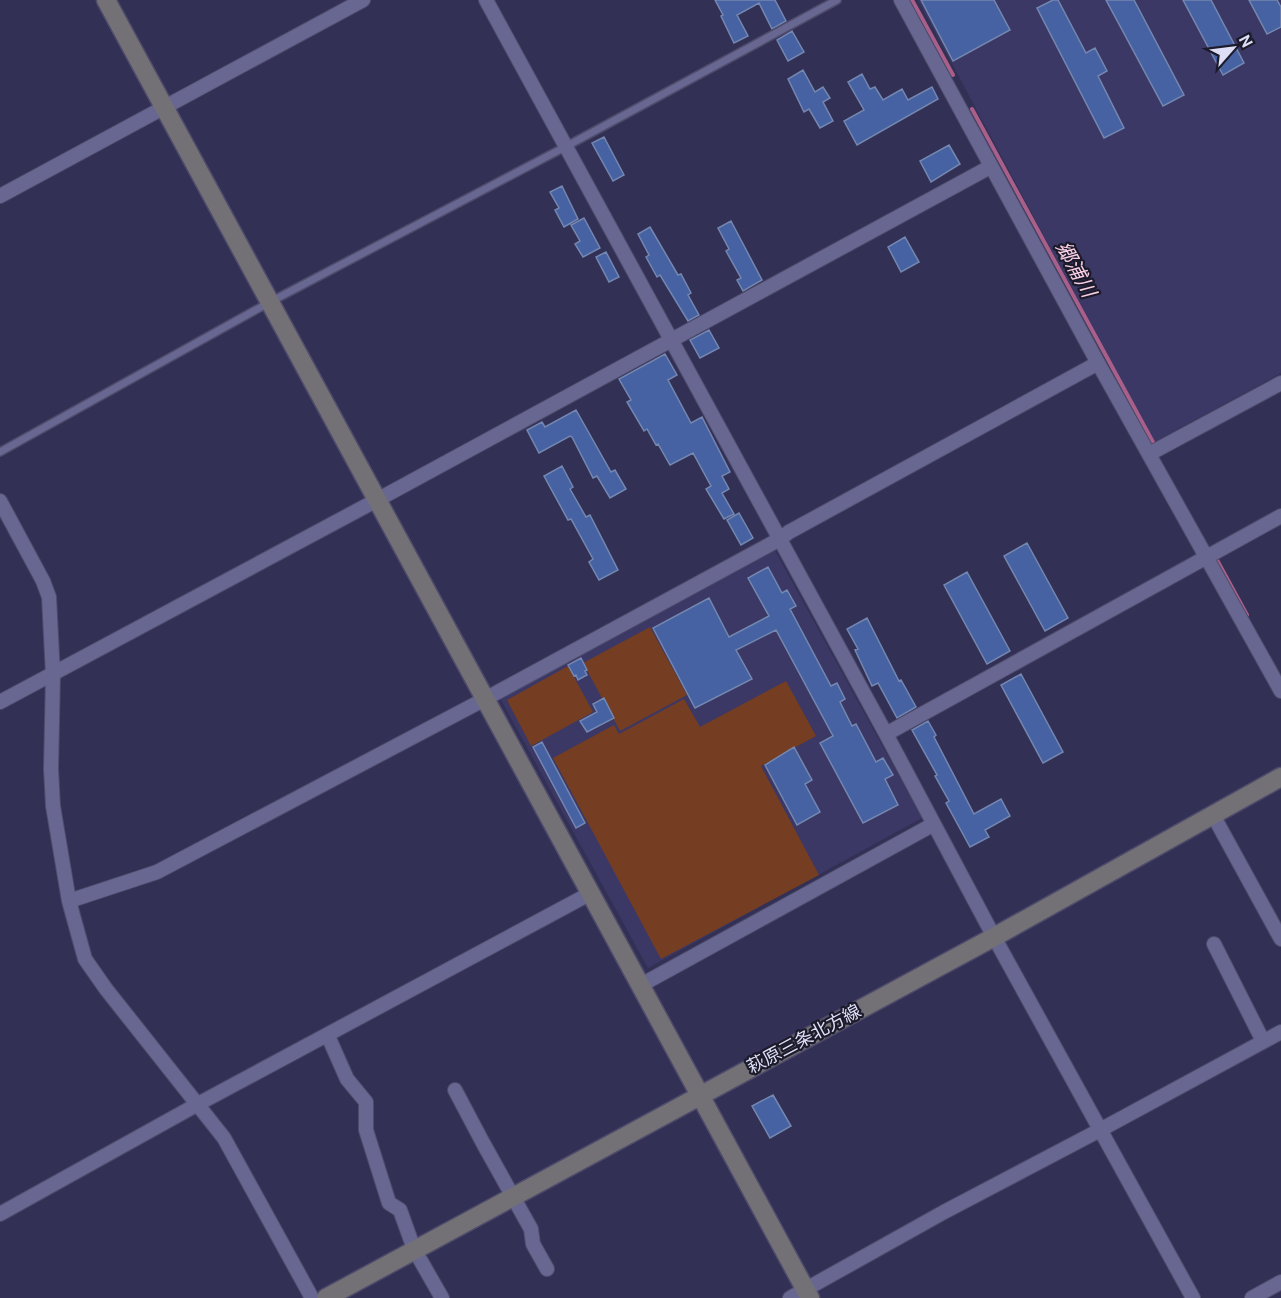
<svg xmlns="http://www.w3.org/2000/svg" width="1281" height="1298" viewBox="0 0 1281 1298" font-family="Cabin,'Noto Sans JP',sans-serif">
<style>
.built{fill:#3c3865}
.green{fill:#753d22}
.lines{fill:none;stroke-linecap:round;stroke-linejoin:round}
.stream{stroke:#a85f89;stroke-width:4}
.building{fill:#4762a2;stroke:#7487b0;stroke-width:1.5}
.lane-casing{stroke:#4e4b6b;stroke-width:10}
.street-casing{stroke:#4e4b6b;stroke-width:16}
.secondary-casing{stroke:#4e4b6b;stroke-width:21}
.lane{stroke:#686792;stroke-width:7}
.street{stroke:#686792;stroke-width:14}
.secondary{stroke:#737176;stroke-width:18}
.labels{text-anchor:middle;stroke-width:4.5;stroke-linejoin:round;paint-order:stroke}
.street-label{font-size:18px;fill:#dedef6;stroke:#1b1b2c}
.water-label{font-size:20px;font-style:italic;fill:#facfe5;stroke:#1b1b2c}
</style>
<rect width="100%" height="100%" fill="#333056"/>
<path class="built" d="M918,0H1281V373L1154,442Z
M774,549L922,818L648,968L500,698Z"/>
<path class="green" d="M650,627L687,695L620,731L583,663Z
M568,666L593,712L531,746L507,700Z
M786,681L816,736L761,766L819,875L661,959L553,758L614,725L619,734L684,699L700,727Z"/>
<g class="lines">
<path class="stream" d="M912,0L953,75
M972,109L1154,444
M1217,560L1247,615"/>
</g>
<path class="building" d="M715,0H775L786,21L772,29L759,3L737,15L748,36L734,43L721,16L723,15Z
M921,0H994L1010,30L953,61Z
M1053,0H1058L1086,53L1095,48L1107,71L1098,76L1124,128L1104,138L1037,8Z
M1106,0H1134L1184,95L1163,106Z
M1183,0H1211L1244,63L1223,75Z
M1249,0H1277L1281,7V27L1267,34Z
M792,31L804,52L788,61L777,40Z
M803,70L815,92L823,87L830,98L823,102L833,121L820,128L809,109L804,112L788,79Z
M862,74L870,89L875,87L883,100L902,89L908,100L932,87L938,99L857,145L844,121L864,110L848,82Z
M604,137L624,175L613,181L592,143Z
M949,145L960,164L931,182L920,161Z
M562,186L578,219L564,227L555,210L559,208L550,192Z
M584,218L600,248L583,257L575,244L580,241L571,225Z
M731,221L762,280L743,291L737,280L741,278L726,251L729,249L718,228Z
M650,227L678,275L681,274L691,293L688,295L699,315L688,321L660,275L657,277L646,257L649,255L638,234Z
M905,237L919,262L901,272L888,247Z
M606,252L619,277L609,282L596,257Z
M709,330L719,348L700,358L690,340Z
M665,354L677,375L668,380L691,423L702,417L730,472L722,476L729,489L722,493L734,514L724,519L706,489L711,486L693,453L670,465L658,444L656,445L647,429L644,431L627,402L631,400L619,379Z
M576,410L611,472L615,470L626,489L610,498L597,476L593,478L572,437L570,436L539,453L527,430L542,422L545,427Z
M562,466L573,487L570,489L586,517L590,515L618,570L599,580L589,562L593,559L571,519L568,520L544,476Z
M739,513L753,538L741,545L727,520Z
M1027,543L1068,618L1045,631L1004,556Z
M768,567L782,593L787,590L796,606L790,609L831,686L837,683L845,699L840,702L852,726L856,724L876,762L883,758L893,775L885,779L898,805L863,823L820,743L833,736L776,630L736,650L752,679L695,708L653,628L709,598L729,637L769,616L748,578Z
M967,572L1010,651L987,664L944,585Z
M867,618L899,681L901,680L916,707L897,718L878,683L872,686L855,650L858,649L847,629Z
M581,658L587,670L585,671L587,675L578,680L576,675L574,676L568,665Z
M1021,674L1063,752L1043,763L1001,685Z
M604,698L614,718L587,732L580,721L597,712L593,704Z
M928,721L936,735L934,737L974,814L1001,799L1010,816L985,830L989,837L970,847L946,803L949,801L935,776L937,775L912,730Z
M542,742L585,823L576,828L533,747Z
M794,747L812,780L805,784L820,812L797,825L765,765Z
M773,1095L791,1126L770,1138L752,1106Z"/>
<g class="lines">
<defs>
<path id="lane" d="M0,452L270,302L565,147L837,0"/>
<path id="street" d="M486,0L886,734L994,937L1193,1298
M901,0L1098,363L1281,691
M0,196L363,0
M1149,454L1281,383
M0,501L43,581L49,597L53,675L51,769L53,806L69,901L85,959L106,989L224,1138L312,1298
M0,702L377,500L990,167
M886,734L1281,516
M1213,815L1281,939
M69,901L157,872L485,699L780,539L789,532L1098,363
M1214,944L1263,1041
M641,985L934,824
M328,1036L347,1079L366,1102V1130L389,1203L400,1210L414,1249L442,1298
M455,1090L483,1143L531,1229L533,1244L547,1269
M0,1214L198,1104L591,893
M790,1298L944,1212L1100,1130L1281,1032
M1252,1298L1281,1282"/>
<path id="secondary" d="M106,0L810,1298
M326,1298L994,937L1281,777"/>
</defs>
<use href="#lane" class="lane-casing"/>
<use href="#street" class="street-casing"/>
<use href="#secondary" class="secondary-casing"/>
<use href="#lane" class="lane"/>
<use href="#street" class="street"/>
<use href="#secondary" class="secondary"/>
</g>
<g class="labels">
<g class="street-label">
<text transform="translate(804 1039) rotate(-28)" y="6">萩原三条北方線</text>
</g>
<g class="water-label">
<text transform="translate(1076 269) rotate(61)" y="7">郷浦川</text>
</g>
</g>
<g transform="translate(1233 48) rotate(62)" stroke="#1b1b2c" stroke-width="4.5" paint-order="stroke">
<path d="M0-4.5L10 22L0 15L-10 22Z" fill="#dedef6"/>
<text y="-9" font-size="16" font-weight="bold" text-anchor="middle" fill="#dedef6">N</text>
</g>
</svg>
